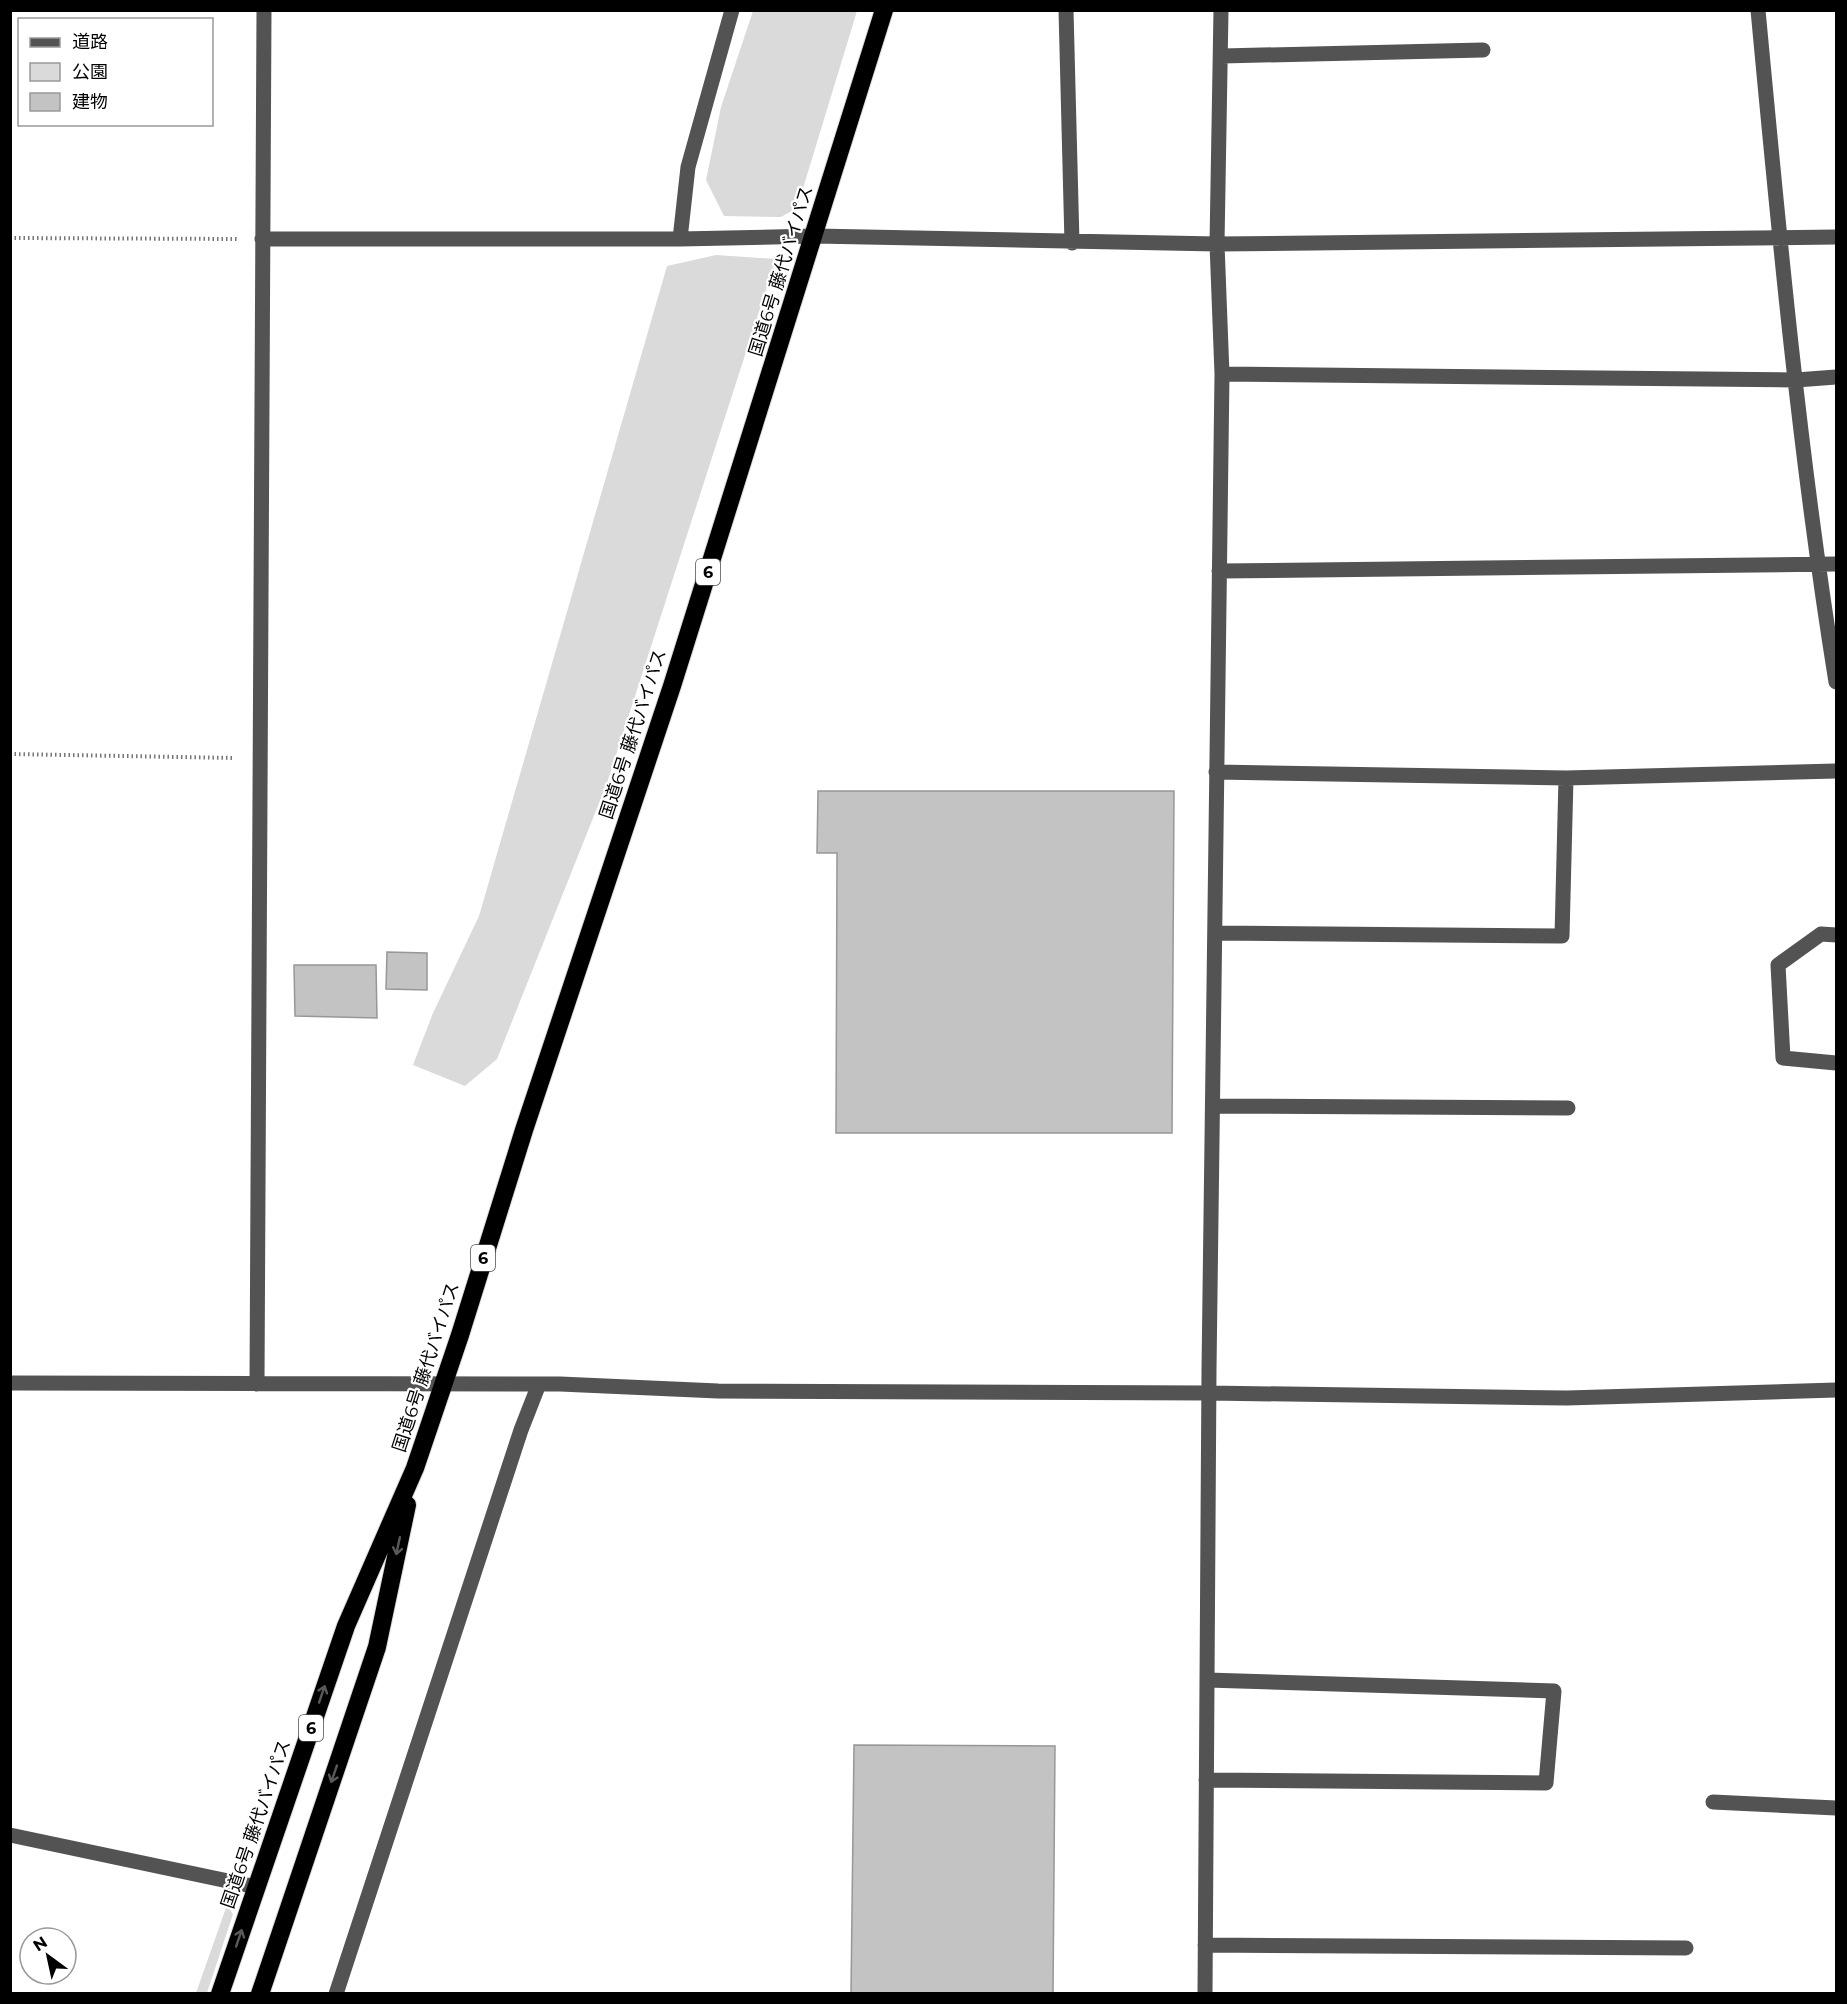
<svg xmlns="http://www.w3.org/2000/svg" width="1847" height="2004" viewBox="0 0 1847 2004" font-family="Montserrat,'Noto Sans JP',sans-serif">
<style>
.green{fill:#dadada}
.building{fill:#c3c3c3;stroke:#979797;stroke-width:1.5}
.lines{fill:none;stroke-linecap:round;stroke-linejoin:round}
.highway-casing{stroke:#dbdbdb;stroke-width:20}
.path{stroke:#757575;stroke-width:4;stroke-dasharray:1.5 3;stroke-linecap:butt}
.minor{stroke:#535353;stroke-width:15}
.highway{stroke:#000;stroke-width:18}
.oneway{stroke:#595959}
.labels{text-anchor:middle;stroke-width:4.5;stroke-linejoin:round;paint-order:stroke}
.shield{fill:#fff;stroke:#4c4c4c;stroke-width:1.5}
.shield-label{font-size:16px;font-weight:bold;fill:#000}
.street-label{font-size:18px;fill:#000;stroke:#fff}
</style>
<rect width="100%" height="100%" fill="#fff"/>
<path class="green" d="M753,11H857L797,208L781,217L724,216L706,180L721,107Z
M716,255L776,259L607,783L497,1059L465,1086L413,1065L433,1013L479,916L667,266Z
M227,1905L233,1914L207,1993H196Z"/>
<path class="building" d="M818,791H1174L1172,1133H836L837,853H817Z
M387,952L427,953V990L386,989Z
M294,965H376L377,1018L295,1016Z
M854,1745L1055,1746L1053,1994H851Z"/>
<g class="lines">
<defs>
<path id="highway" d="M220,1994L346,1626L415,1468L460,1335L524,1130L672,686L884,10
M260,1994L377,1647L407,1505"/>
</defs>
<use href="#highway" class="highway-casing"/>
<path class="path" d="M10,238L238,239
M10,754L235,758"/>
<path class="minor" d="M1066,10L1072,243
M1758,10C1779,235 1800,460 1836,682
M1222,56L1483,50
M262,239H680L815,236L1217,244L1836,237
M680,239L688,167L732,10
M1222,374L1796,380L1836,377
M1219,571L1836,564
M1216,772L1566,778L1836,771
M1216,933L1562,936L1566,778
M1836,935L1821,934L1778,965L1783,1058L1836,1063
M1213,1106L1568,1108
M10,1383L560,1384L718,1391L1209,1393L1567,1398L1836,1390
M257,1384L264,10
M1206,1780L1546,1783L1554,1691L1207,1680
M1713,1802L1836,1808
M10,1835L256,1887
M1205,1945L1686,1948
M336,1994L521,1430L539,1384
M1205,1994L1209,1370L1222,374L1217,244L1221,10"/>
<use href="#highway" class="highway"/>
</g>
<defs><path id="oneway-shaft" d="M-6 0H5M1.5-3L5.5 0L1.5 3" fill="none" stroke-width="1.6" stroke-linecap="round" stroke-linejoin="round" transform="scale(1.5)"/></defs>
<g class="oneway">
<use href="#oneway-shaft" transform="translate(398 1546) rotate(102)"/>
<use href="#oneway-shaft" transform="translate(322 1694) rotate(-71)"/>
<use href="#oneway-shaft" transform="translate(334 1774) rotate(109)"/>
<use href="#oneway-shaft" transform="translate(239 1938) rotate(-71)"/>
</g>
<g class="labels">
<g class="shield">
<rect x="696" y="559" width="24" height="26" rx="4.5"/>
<rect x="471" y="1245" width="24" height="26" rx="4.5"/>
<rect x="299" y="1715" width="24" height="26" rx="4.5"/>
</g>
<g class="shield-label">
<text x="708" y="578">6</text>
<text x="483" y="1264">6</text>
<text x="311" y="1734">6</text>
</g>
<g class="street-label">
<text transform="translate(781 271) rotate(-73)" y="6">国道6号 藤代バイパス</text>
<text transform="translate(633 734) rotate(-72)" y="6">国道6号 藤代バイパス</text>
<text transform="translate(426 1367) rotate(-72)" y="6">国道6号 藤代バイパス</text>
<text transform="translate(256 1824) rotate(-71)" y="6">国道6号 藤代バイパス</text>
</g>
</g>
<rect width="1847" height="2004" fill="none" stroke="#000000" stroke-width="24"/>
<rect x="18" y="18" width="195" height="108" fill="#ffffff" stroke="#999999" stroke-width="1.5"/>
<rect x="30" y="38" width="30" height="9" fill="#535353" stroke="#999999" stroke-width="1.5"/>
<text x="72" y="48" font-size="18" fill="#000000">道路</text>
<rect x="30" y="63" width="30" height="18" fill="#dadada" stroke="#999999" stroke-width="1.5"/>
<text x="72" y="78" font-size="18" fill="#000000">公園</text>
<rect x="30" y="93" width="30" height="18" fill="#c3c3c3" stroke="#999999" stroke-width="1.5"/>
<text x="72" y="108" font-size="18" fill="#000000">建物</text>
<g transform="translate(48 1956) rotate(327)"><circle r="28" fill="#ffffff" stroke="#999999" stroke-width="1.5"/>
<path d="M0-4.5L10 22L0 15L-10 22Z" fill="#000000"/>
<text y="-9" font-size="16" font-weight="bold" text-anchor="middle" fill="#000000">N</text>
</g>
</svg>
